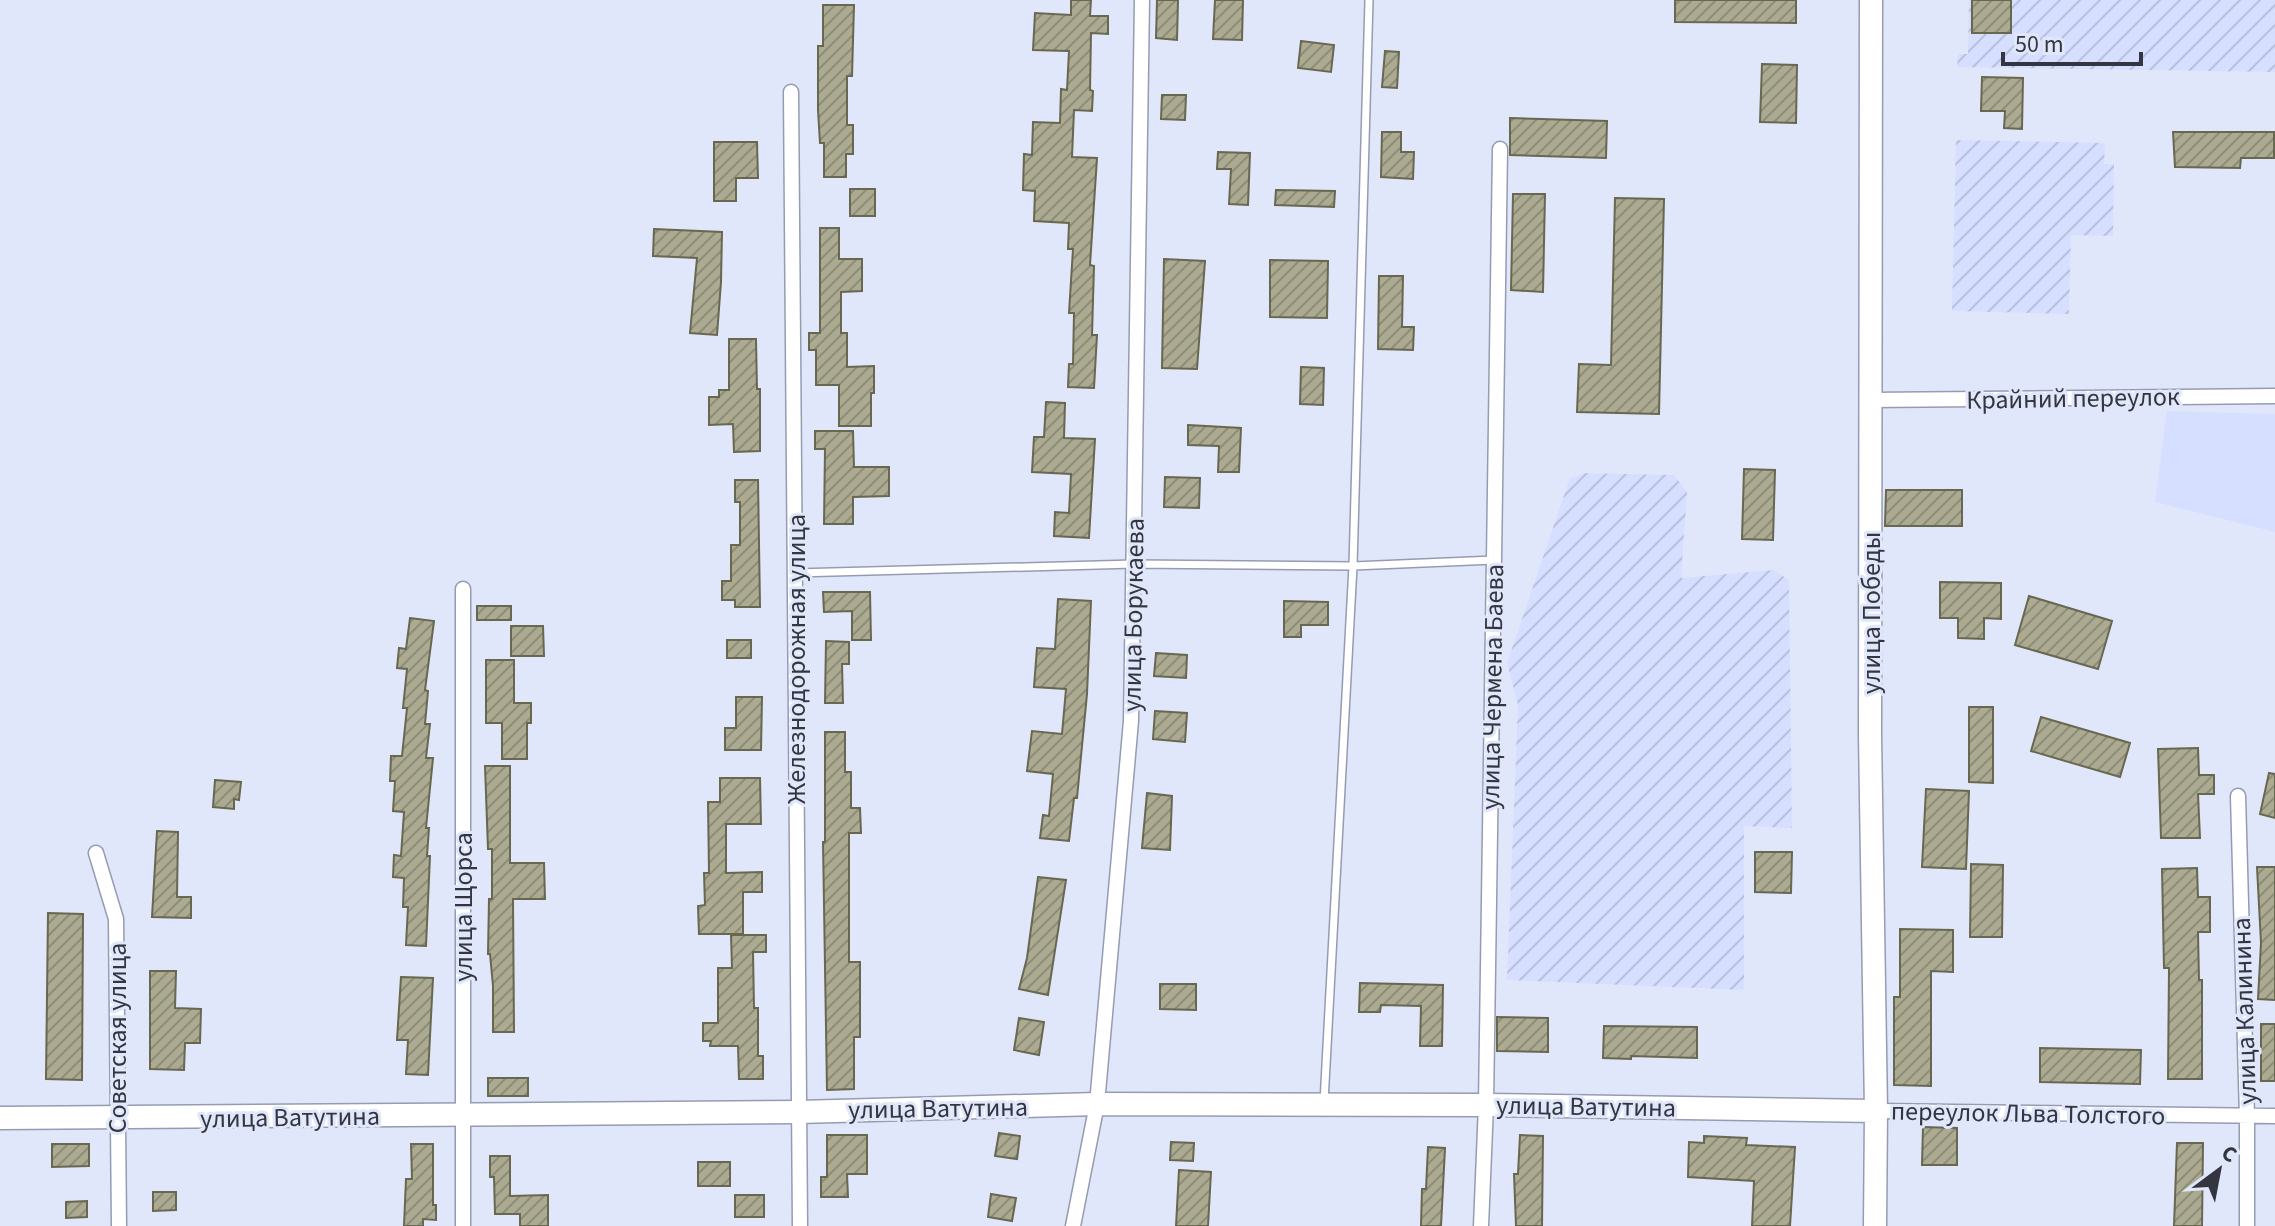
<svg xmlns="http://www.w3.org/2000/svg" width="2275" height="1226" viewBox="0 0 2275 1226" font-family="'Source Sans 3',sans-serif">
<style>
.built{fill:#d6dfff}
.industrial{fill:url(#industrial-furrows)}
.building{fill:url(#building-hatch);stroke:#686750;stroke-width:2}
.lines{fill:none;stroke-linecap:round;stroke-linejoin:round}
.lane-casing{stroke:#959cb2;stroke-width:10}
.street-casing{stroke:#959cb2;stroke-width:17}
.secondary-casing{stroke:#959cb2;stroke-width:25}
.lane{stroke:#fff;stroke-width:7}
.street{stroke:#fff;stroke-width:14}
.secondary{stroke:#fff;stroke-width:22}
.labels{text-anchor:middle;stroke-width:6;stroke-linejoin:round;paint-order:stroke}
.street-label{font-size:26px;fill:#333640;stroke:#e1e7fa}
</style>
<defs>
<pattern id="industrial-furrows" width="10" height="10" patternUnits="userSpaceOnUse" patternTransform="scale(2)"><rect width="10" height="10" fill="#d6dfff"/><path d="M-1 1l2-2M0 10L10 0M9 11l2-2" fill="none" stroke="#b8c0dc"/></pattern>
<pattern id="building-hatch" width="6" height="6" patternUnits="userSpaceOnUse" patternTransform="scale(2)"><rect width="6" height="6" fill="#acab92"/><path d="M-1 1l2-2M0 6l6-6M5 7l2-2" fill="none" stroke="#8d8c79"/></pattern>
</defs>
<rect width="100%" height="100%" fill="#e1e7fa"/>
<path class="built" d="M2167,411L2275,414V532L2155,502Z"/>
<path class="industrial" d="M1969,0H2275V72L1957,67L1958,54H1968Z
M1956,140L2105,143L2104,164H2114L2113,236L2071,235L2069,314L1952,311Z
M1585,473L1674,475L1687,492L1681,578L1774,570L1789,580L1792,828L1744,826V990L1507,980L1518,705L1507,663L1570,478Z"/>
<path class="building" d="M1071,0H1091L1090,16H1108V34L1091,33L1090,90L1093,91L1092,111L1074,110L1072,157L1097,158L1090,265L1094,266L1092,335H1097L1094,388L1068,387L1069,364H1073L1074,313H1069L1073,249H1068L1069,223L1034,221L1035,191L1023,190L1024,154L1032,155L1033,122L1060,123L1061,89L1067,90L1069,51L1033,50L1035,13L1071,15Z
M1157,0H1178L1177,40L1156,38Z
M1215,0H1243L1242,40L1213,39Z
M1675,0H1796V23L1675,22Z
M1972,0H2011V33H1972Z
M823,5H854L852,76H847V125H853V154H846V177H824V143H820L818,110V46H823Z
M1301,41L1334,45L1331,72L1298,68Z
M1385,51L1399,52L1397,88L1382,87Z
M1762,64L1797,65L1796,123L1760,122Z
M1982,77L2023,78L2022,129L2004,128L2005,111H1981Z
M1162,95H1186L1185,120L1161,119Z
M1510,118L1607,121L1606,158L1510,155Z
M1382,132H1401V152H1414L1413,179L1381,177Z
M2173,132H2274V158H2241L2240,168L2175,167Z
M714,142H757L758,178H736V201H714Z
M1218,152L1250,153L1248,205L1229,204L1231,169H1217Z
M850,189H875V216H850Z
M1276,190L1335,191L1334,207L1275,205Z
M1513,194H1545L1543,292L1511,290Z
M1615,198L1664,199L1659,414L1577,412L1579,364L1611,365Z
M820,228H839V259H862V291L841,292V333H847V367L874,366V393H871V426H839V385H816V350H809V333H820Z
M654,229L722,232L721,282L717,335L690,333L697,258L653,256Z
M1164,259L1205,261L1197,369L1162,368Z
M1270,260L1328,261L1327,318L1270,317Z
M1379,276H1403L1402,327H1414L1413,350L1378,349Z
M729,339H756L757,389H760V451L734,452L733,424L709,425V397H719V390H729Z
M1301,367L1324,368L1323,405L1300,404Z
M1046,402L1065,403L1064,438L1095,439L1089,538L1054,536L1055,512L1069,513L1071,474L1032,472L1034,437H1044Z
M1188,425L1241,428L1239,472H1218L1219,446L1188,445Z
M815,431H853L854,467H889V496L853,497V524H824L825,449H815Z
M1744,469L1775,470L1773,540L1742,539Z
M1165,477L1200,478L1199,508L1164,507Z
M735,480H758L760,607H735V600H722V581H731V545H740V502H735Z
M1886,490H1962V526H1885Z
M1940,582L2001,583V619L1984,618V639L1958,638V618H1940Z
M823,592H870L871,640H852V611L824,612Z
M2029,596L2112,621L2098,669L2015,645Z
M1058,599L1091,601L1087,694L1077,798H1074L1069,841L1040,838L1043,815L1049,816L1053,774L1027,771L1032,731L1062,734L1066,689L1034,687L1037,648L1055,649Z
M1284,601L1328,602V625H1301V637H1284Z
M477,606H511V620H477Z
M410,618L434,621L425,690L428,691L425,724H430L426,758H433L426,828H429L427,856H430L426,946L406,945L408,907H403L404,878L393,877L394,855L401,856L404,812L393,811L395,781H390L391,756H402L407,708H403L407,669L397,668L399,648L406,649Z
M511,626H543L544,656H511Z
M727,640H751V658H727Z
M826,641L849,642V664H842L843,703H825Z
M1156,653L1187,655L1186,678L1154,676Z
M486,660H514V703H531V723H527V759H502V723H486Z
M736,697H762L761,750H725V728H736Z
M1969,707H1993V783L1969,782Z
M1155,711L1187,713L1185,742L1153,739Z
M2041,717L2130,743L2120,777L2031,751Z
M825,732H845V772H851V808H860L861,833H849V962H860V1037H854V1089L827,1090L823,842H825Z
M2198,748L2199,775H2214V794H2198L2200,838H2161L2158,749Z
M485,766H510V863H544L545,899H513L514,1032H493V986L490,954H488L489,899H492V849H488Z
M2269,773L2275,774V818L2260,814Z
M720,778H760L761,824H726V873L762,872V892H743V934H699L698,906L705,905L704,873H709L708,802H720Z
M215,780L241,782L239,800L234,799V809L213,807Z
M1926,789L1969,791L1966,869L1922,867Z
M1147,793L1172,796L1170,850L1142,848Z
M157,831L178,832L177,897H191V918L152,917Z
M1755,852H1792L1791,893L1755,892Z
M1971,864L2003,865L2002,937H1970Z
M2257,867H2275V1000L2258,999L2261,943Z
M2197,868L2198,897H2210V932H2198L2199,980H2202V1079H2168L2169,968H2164L2162,869Z
M1038,877L1066,880L1048,995L1019,989L1027,958Z
M48,913L83,914L82,1080L46,1079Z
M1900,929L1953,930V972L1931,971V1086L1894,1085V997H1900Z
M731,935H766V952H753L754,1008H758V1056H763V1079H739L738,1046H710L711,1041H703V1023H718V968H732Z
M150,971H176L175,1008L201,1009L200,1043H185L184,1070L150,1069Z
M401,977L433,978L428,1075L406,1074L408,1040H397Z
M1360,983L1443,985L1442,1046H1420L1421,1006L1381,1005L1380,1012H1359Z
M1160,984H1196V1010L1160,1009Z
M1497,1017L1548,1018V1052L1497,1051Z
M1019,1018L1044,1022L1039,1055L1014,1050Z
M2261,1024H2275V1081H2261Z
M1604,1026L1697,1027V1058L1631,1056V1059L1603,1058Z
M2040,1048L2141,1050L2140,1084L2040,1082Z
M488,1078H528V1096H488Z
M1923,1127L1957,1128V1165H1922Z
M999,1133L1020,1136L1017,1159L995,1156Z
M827,1135H867V1174H847L848,1197H821V1177H827Z
M1520,1135L1543,1136L1542,1226H1516L1514,1174H1518Z
M1704,1136L1747,1138L1746,1145L1795,1147L1790,1226H1752L1754,1181L1688,1177L1689,1142L1704,1143Z
M1171,1142L1194,1143L1193,1161L1170,1160Z
M2177,1143H2203L2202,1226H2174Z
M52,1144H89V1166L52,1167Z
M411,1144H433V1205H436V1220L423,1219V1226H404L406,1179H412Z
M1428,1147L1445,1148L1441,1226H1421L1422,1189H1426Z
M490,1156H510V1196L548,1195V1226H520V1214H495L494,1177H490Z
M698,1162H730V1186H698Z
M1179,1170L1211,1172L1208,1226H1176Z
M153,1192H176V1210L153,1211Z
M991,1194L1016,1198L1012,1221L988,1217Z
M735,1195H764V1217H735Z
M87,1201V1217L66,1218V1202Z"/>
<g class="lines">
<defs>
<path id="lane" d="M795,573L1134,564L1353,566L1494,560
M1324,1102L1353,566L1369,0"/>
<path id="street" d="M791,92L800,1226
M1871,400L2275,396
M2238,796L2247,1117V1226
M96,853L116,919L119,1226
M1876,1111L2275,1116
M463,1226V589
M1073,1226L1097,1104L1131,721L1142,0
M1481,1226L1486,1105L1500,149"/>
<path id="secondary" d="M1871,0L1870,735L1876,1111L1875,1226
M0,1118L799,1112L1097,1104L1486,1105L1876,1111"/>
</defs>
<use href="#lane" class="lane-casing"/>
<use href="#street" class="street-casing"/>
<use href="#secondary" class="secondary-casing"/>
<use href="#lane" class="lane"/>
<use href="#street" class="street"/>
<use href="#secondary" class="secondary"/>
</g>
<g class="labels">
<g class="street-label">
<text transform="translate(2073 398) rotate(-1)" y="9">Крайний переулок</text>
<text transform="translate(1871 613) rotate(-90)" y="9">улица Победы</text>
<text transform="translate(1133 615) rotate(-89)" y="9">улица Борукаева</text>
<text transform="translate(796 659) rotate(-90)" y="9">Железнодорожная улица</text>
<text transform="translate(1492 687) rotate(-89)" y="9">улица Чермена Баева</text>
<text transform="translate(463 907) rotate(-90)" y="9">улица Щорса</text>
<text transform="translate(2244 1011) rotate(-92)" y="9">улица Калинина</text>
<text transform="translate(117 1038) rotate(-90)" y="9">Советская улица</text>
<text transform="translate(1586 1106) rotate(1)" y="9">улица Ватутина</text>
<text transform="translate(938 1108) rotate(-1)" y="9">улица Ватутина</text>
<text transform="translate(2028 1113) rotate(1)" y="9">переулок Льва Толстого</text>
<text transform="translate(290 1117) rotate(-1)" y="9">улица Ватутина</text>
</g>
</g>
<g transform="translate(2219 1170) rotate(32)" stroke="#e1e7fa" stroke-width="6" paint-order="stroke">
<path d="M0-6L14 30L0 20L-14 30Z" fill="#333640"/>
<text y="-12" font-size="22" font-weight="bold" text-anchor="middle" fill="#333640">С</text>
</g>
<path d="M2003 52v12h138v-12" fill="none" stroke="#333640" stroke-width="4"/>
<text x="2015" y="52" font-size="24" fill="#333640" stroke="#e1e7fa" stroke-width="6" paint-order="stroke">50 m</text>
</svg>
